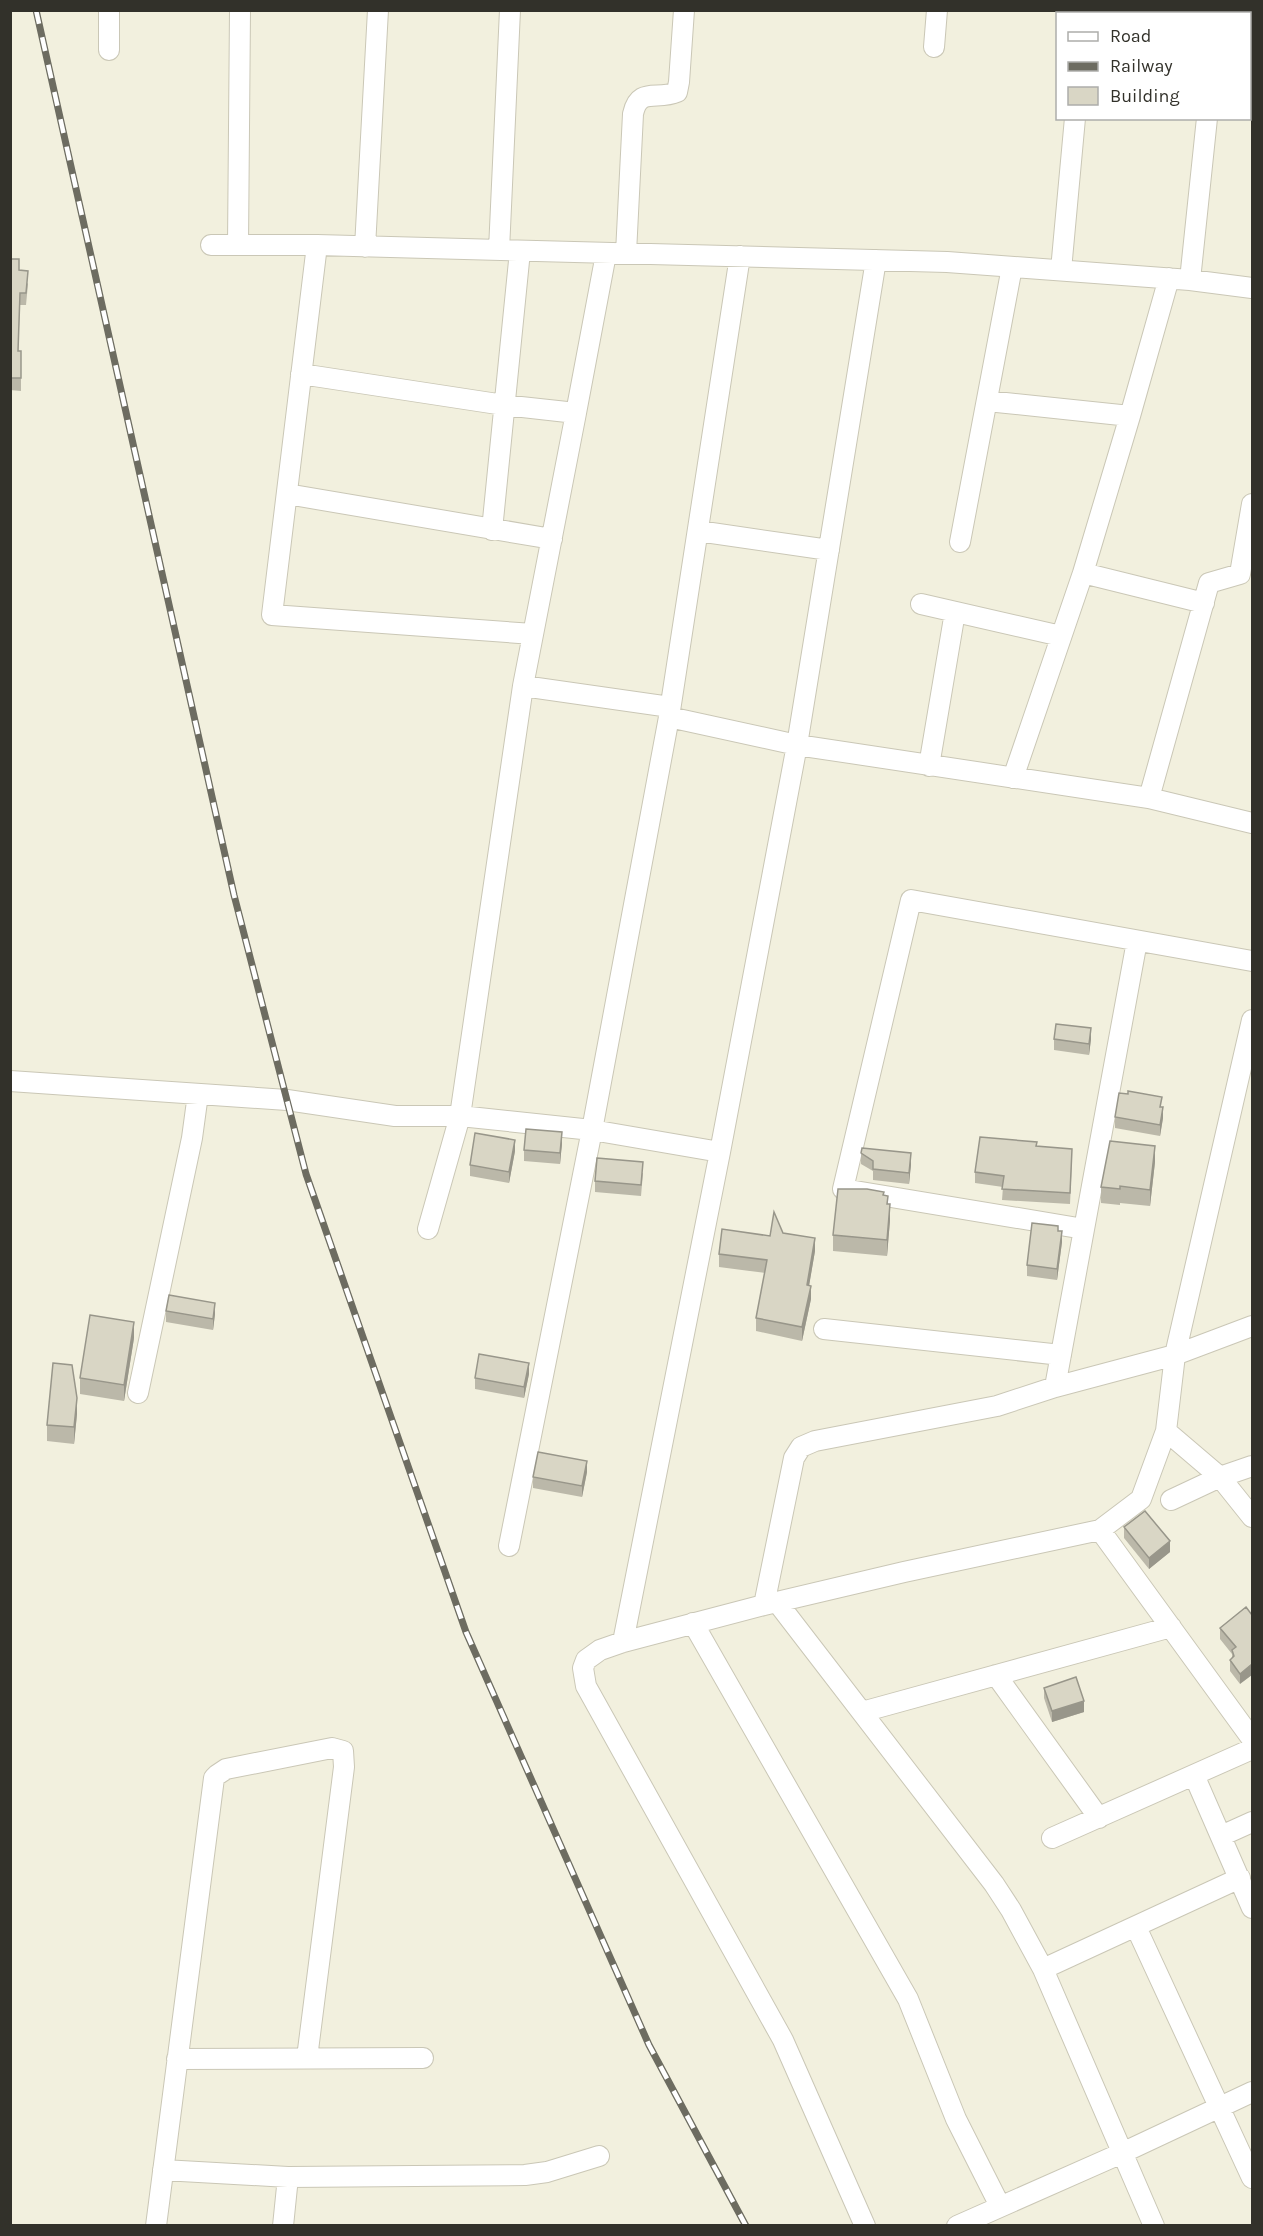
<svg xmlns="http://www.w3.org/2000/svg" width="1263" height="2236" viewBox="0 0 1263 2236" font-family="Karla,sans-serif">
<style>
.lines{fill:none;stroke-linecap:round;stroke-linejoin:round}
.minor-casing{stroke:#cac7b6;stroke-width:22}
.minor{stroke:#fff;stroke-width:20}
.rail-casing{stroke:#6d6c61;stroke-width:7}
.rail{stroke:#fff;stroke-width:4.5;stroke-dasharray:14;stroke-linecap:butt}
.wall{fill:#bbb8a9}
.shaded-wall{fill:#98968a}
.building{fill:#d9d6c5;stroke:#98968a;stroke-width:1.5}
</style>
<rect width="100%" height="100%" fill="#f2f0de"/>
<g class="lines">
<defs>
<path id="minor" d="M1085,14L1086,10
M1217,14L1218,10
M934,47L937,10
M109,50V10
M211,245H317
M238,245L240,10
M365,247L378,10
M499,250L510,10
M626,253L633,114C639,86 657,101 677,92L679,82L684,10
M1061,270L1075,118
M1190,280L1207,118
M301,374L504,405L576,413L606,254
M987,401L1130,416
M287,494L552,539
M492,530L520,251
M698,531L829,550
M960,542L1012,267
M1083,573L1130,416L1169,278
M921,604L1061,636
M533,634L272,615L317,245L947,262L1190,280L1252,288
M523,686L576,413
M669,717L797,745L1149,798L1252,823
M929,766L955,612
M1013,778L1083,573L1204,603
M1149,798L1209,583L1240,574L1252,504
M1137,941L1055,1387L1175,1355L1252,1326
M10,1081L287,1100L395,1116H460L592,1130L720,1152
M428,1229L460,1116L523,686L670,707
M1084,1229L843,1189L911,900L1252,961
M824,1329L1061,1355
M138,1393L192,1138L198,1094
M1166,1431L1220,1477L1252,1517
M1171,1500L1220,1477L1252,1466
M1100,1530L1252,1739
M509,1546L592,1130L669,717L740,256
M777,1602L994,1884L1011,1910L1043,1969L1154,2226
M764,1605L794,1458L801,1447L815,1441L997,1406L1055,1387
M693,1623L908,1999L956,2119L1000,2206
M623,1642L720,1152L797,745L876,260
M996,1675L1099,1818
M862,1712L1171,1627
M1194,1775L1252,1908
M1221,1836L1252,1822
M1052,1838L1252,1749
M1136,1927L1252,2178
M1043,1969L1240,1878
M177,2059L423,2058
M163,2170L288,2177L525,2175L547,2172L599,2156
M156,2226L214,1778L217,1775L226,1769L332,1748L343,1751L344,1767L307,2058
M283,2226L288,2177
M865,2226L783,2040L586,1686L583,1668L586,1660L600,1650L623,1642L764,1605L904,1572L1100,1530L1141,1499L1166,1431L1175,1355L1252,1020
M957,2226L1122,2153L1252,2092"/>
</defs>
<use href="#minor" class="minor-casing"/>
<use href="#minor" class="minor"/>
<defs>
<path id="rail" d="M36,10L234,895L306,1174L466,1632L649,2045L746,2226"/>
</defs>
<use href="#rail" class="rail-casing"/>
<use href="#rail" class="rail"/>
</g>
<path class="wall" d="M10,259L28,284L26,305H20L18,351H21V391L10,390Z
M1054,1039H1091L1089,1055L1054,1050Z
M1251,1087H1252V1105L1251,1103Z
M1162,1107L1163,1118L1160,1136L1115,1128V1117Z
M1252,1115V1135L1251,1134V1118Z
M562,1143L560,1164L524,1161V1150Z
M1037,1146L1072,1160L1070,1204L1002,1200L1003,1187L975,1183V1172Z
M515,1151L509,1183L470,1176V1165Z
M861,1153L911,1164L909,1184L873,1180V1171L861,1164Z
M1155,1162L1150,1206L1120,1203V1205L1101,1203V1187Z
M643,1173L641,1196L595,1192V1181Z
M884,1195L888,1204L890,1220L887,1256L833,1251V1235Z
M1058,1231L1062,1242L1057,1280L1027,1276V1265Z
M783,1233L815,1251L809,1285L811,1299L802,1341L756,1331V1318L765,1273L719,1267V1254L770,1236Z
M166,1311L215,1314L213,1330L166,1322Z
M134,1338L124,1401L80,1394V1378Z
M529,1374L524,1398L475,1389V1378Z
M77,1414L74,1444L47,1441V1425Z
M587,1472L582,1497L533,1488V1477Z
M1124,1527L1170,1552L1149,1569L1124,1538Z
M1246,1607L1240,1684L1230,1671V1660L1232,1658V1654L1220,1639V1628Z
M1044,1688L1084,1712L1052,1722L1044,1698Z"/>
<path class="shaded-wall" d="M1091,1028V1039L1089,1055V1044Z
M1163,1107V1118L1160,1136V1125Z
M562,1132V1143L560,1164V1153Z
M515,1140V1151L509,1183V1172Z
M1155,1146V1162L1150,1206V1190Z
M911,1153V1164L909,1184V1173Z
M890,1204V1220L887,1256V1240Z
M1062,1231V1242L1057,1280V1269Z
M815,1238V1251L807,1298V1285Z
M811,1286V1299L802,1341V1327Z
M215,1303V1314L213,1330V1319Z
M134,1322V1338L124,1401V1385Z
M529,1363V1374L524,1398V1387Z
M77,1398V1414L74,1444V1427Z
M587,1461V1472L582,1497V1486Z
M1170,1541V1552L1149,1569V1558Z
M1252,1664V1675L1240,1684V1674Z
M1084,1701V1712L1052,1722V1711Z"/>
<path class="building" d="M10,259H19V270L28,271L26,293H20L18,351H21V378H10Z
M1056,1024L1091,1028L1089,1044L1054,1039Z
M1128,1091L1162,1097L1160,1107H1163L1160,1125L1115,1117L1119,1093L1128,1094Z
M526,1129L562,1132L560,1153L524,1150Z
M475,1133L515,1140L509,1172L470,1165Z
M980,1137L1037,1142L1036,1146L1072,1149L1070,1193L1002,1189L1004,1176L975,1172Z
M1110,1141L1155,1146L1150,1190L1120,1186V1189L1101,1187Z
M862,1148L911,1153L909,1173L873,1169V1161L861,1153Z
M597,1158L643,1162L641,1185L595,1181Z
M838,1189H867L884,1192L883,1195L888,1196L887,1204H890L887,1240L833,1235Z
M774,1212L783,1233L815,1238L807,1285L811,1286L802,1327L756,1318L767,1260L719,1254L722,1229L770,1236Z
M1032,1223L1058,1226V1231H1062L1057,1269L1027,1265Z
M169,1295L215,1303L213,1319L166,1311Z
M90,1315L134,1322L124,1385L80,1378Z
M479,1354L529,1363L524,1387L475,1378Z
M53,1363L72,1365L77,1398L74,1427L47,1425Z
M538,1452L587,1461L582,1486L533,1477Z
M1145,1511L1170,1541L1149,1558L1124,1527Z
M1246,1607L1252,1615V1664L1240,1674L1230,1660L1234,1656L1232,1650L1236,1647L1220,1628Z
M1076,1677L1084,1701L1052,1711L1044,1688Z"/>
<rect width="1263" height="2236" fill="none" stroke="#32312a" stroke-width="24"/>
<rect x="1056" y="12" width="195" height="108" fill="#ffffff" stroke="#adadaa" stroke-width="1.5"/>
<rect x="1068" y="32" width="30" height="9" fill="#ffffff" stroke="#adadaa" stroke-width="1.5"/>
<text x="1110" y="42" font-size="18" fill="#32312a">Road</text>
<rect x="1068" y="62" width="30" height="9" fill="#6d6c61" stroke="#adadaa" stroke-width="1.5"/>
<text x="1110" y="72" font-size="18" fill="#32312a">Railway</text>
<rect x="1068" y="87" width="30" height="18" fill="#d9d6c5" stroke="#adadaa" stroke-width="1.5"/>
<text x="1110" y="102" font-size="18" fill="#32312a">Building</text>
</svg>
